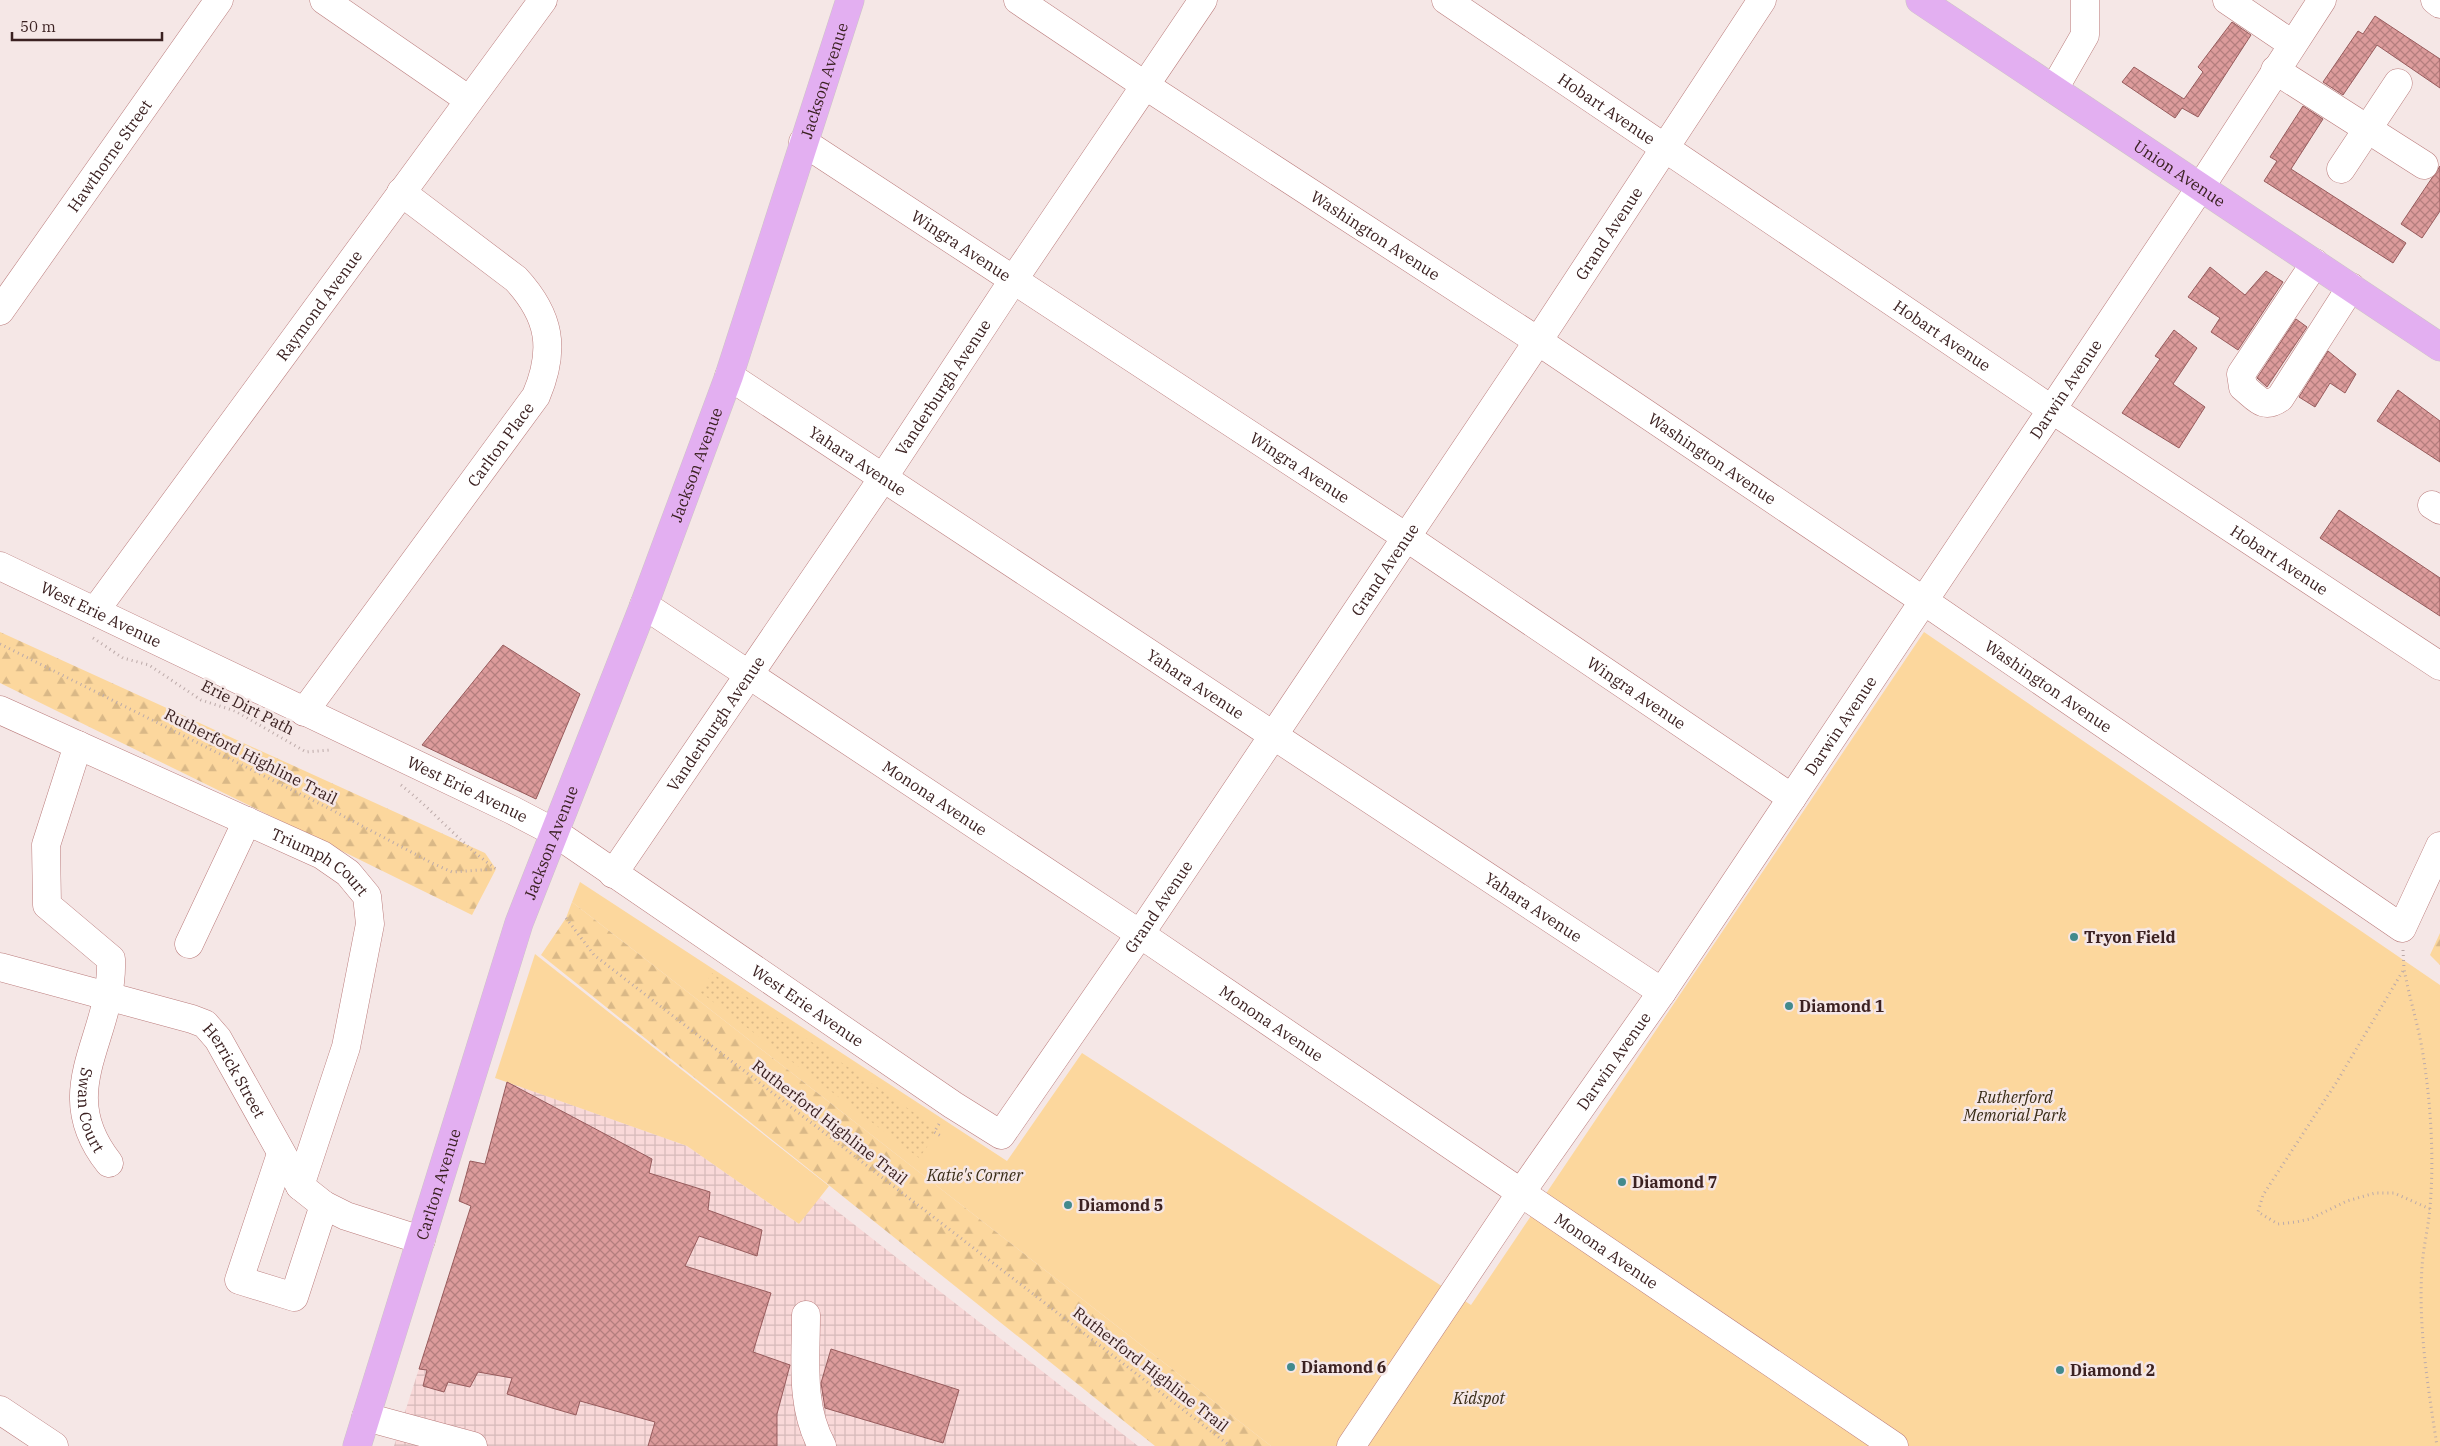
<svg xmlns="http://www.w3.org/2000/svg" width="2440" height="1446" viewBox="0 0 2440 1446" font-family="'IBM Plex Serif',serif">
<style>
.industrial{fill:url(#industrial-grid)}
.green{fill:#fcd79d}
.forest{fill:url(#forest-firs)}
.garden{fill:url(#garden-dots)}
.building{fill:url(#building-cross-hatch);stroke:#975b5c}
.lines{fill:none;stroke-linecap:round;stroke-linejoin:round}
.minor-casing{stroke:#bb7c7c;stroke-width:29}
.major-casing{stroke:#ccc5c5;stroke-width:29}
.path{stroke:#bcaaa9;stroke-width:3;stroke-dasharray:1 4;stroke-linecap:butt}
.minor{stroke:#fff;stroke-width:28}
.major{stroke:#e3aff1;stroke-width:28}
.poi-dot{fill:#428a8d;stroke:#f5e7e6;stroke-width:2}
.labels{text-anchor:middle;stroke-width:5;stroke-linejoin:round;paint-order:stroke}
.street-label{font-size:16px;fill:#3b2121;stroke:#f5e7e6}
.poi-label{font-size:16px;font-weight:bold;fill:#3b2121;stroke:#f5e7e6;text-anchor:start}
.park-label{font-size:16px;font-style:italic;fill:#372a15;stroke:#f5e7e6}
</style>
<defs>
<pattern id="industrial-grid" width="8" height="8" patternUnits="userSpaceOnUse" patternTransform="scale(1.25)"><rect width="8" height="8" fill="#f9d9d9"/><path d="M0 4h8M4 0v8" fill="none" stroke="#d6baba"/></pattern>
<pattern id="forest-firs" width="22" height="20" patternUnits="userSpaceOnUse" patternTransform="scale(1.25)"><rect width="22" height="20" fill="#fcd79d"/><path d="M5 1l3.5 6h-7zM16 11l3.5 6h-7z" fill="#d9b887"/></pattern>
<pattern id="garden-dots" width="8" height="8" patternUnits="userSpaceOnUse" patternTransform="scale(1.25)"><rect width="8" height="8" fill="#fcd79d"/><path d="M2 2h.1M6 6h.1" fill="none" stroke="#d9b887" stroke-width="1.8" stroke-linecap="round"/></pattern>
<pattern id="building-cross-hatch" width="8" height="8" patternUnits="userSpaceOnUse" patternTransform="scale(1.25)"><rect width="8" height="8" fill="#dc9b9b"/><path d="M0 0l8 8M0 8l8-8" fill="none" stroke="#b47e7e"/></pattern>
</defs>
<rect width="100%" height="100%" fill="#f5e7e6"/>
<path class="industrial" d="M507,1082L687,1146L799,1224L819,1197L1138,1446H394L485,1164Z"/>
<path class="green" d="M1924,632L2440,985V1446H1271L572,902L580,882L1007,1161L1082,1053L1471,1305Z
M535,954L829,1186L799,1224L687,1146L495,1078Z"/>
<path class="forest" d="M0,632L485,853L496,869L472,915L0,683Z
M572,902L1271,1446H1155L541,955L566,918Z
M2440,933V965L2430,955Z"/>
<path class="garden" d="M712,973L939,1130L919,1158L700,992Z"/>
<path class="building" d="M2375,16L2440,59V88L2377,45L2343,95L2323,82L2358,31L2363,34Z
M2232,22L2251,35L2198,117L2182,108L2175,118L2122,82L2134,67L2184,99L2203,72L2198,67Z
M2303,106L2323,119L2291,169L2406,243L2393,263L2264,181L2277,161L2270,157Z
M2440,166V211L2422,238L2401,224Z
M2210,267L2245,295L2266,271L2283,282L2238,350L2211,332L2220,318L2188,297Z
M2296,319L2307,327L2267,387L2257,378Z
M2174,330L2197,348L2173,384L2205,407L2179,448L2122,413L2160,359L2155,356Z
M2328,351L2356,374L2345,393L2330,383L2315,407L2299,397Z
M2398,390L2440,421V462L2377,421Z
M2339,510L2440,578V616L2320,538Z
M503,645L580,694L536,799L422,745Z
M507,1082L652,1159L649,1173L710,1192L708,1210L762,1230L757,1256L699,1236L685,1266L771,1293L753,1352L790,1365L777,1414V1446H648L655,1422L580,1401L576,1415L552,1408L507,1394L512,1378L478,1372L470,1387L448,1382L444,1392L423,1386L427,1370L419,1369L471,1206L459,1201L470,1161L485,1164Z
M831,1349L959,1390L943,1443L825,1408L821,1383Z"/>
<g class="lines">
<defs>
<g id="minor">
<path d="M324,0L469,100"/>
<path id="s1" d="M1018,0L1146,86L1538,341L1924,601L2402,928L2440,846"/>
<path id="s2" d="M1446,0L2051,409L2440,666"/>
<path d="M2227,0L2292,44"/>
<path d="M2435,0L2440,4"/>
<path d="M2275,70L2424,165"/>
<path d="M2054,89L2085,35V0"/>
<path id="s3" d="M803,142L1406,537L1792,798"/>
<path d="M2341,169L2398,83"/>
<path d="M2315,263L2241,374L2243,387C2257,398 2263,410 2280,398L2351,287"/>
<path id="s4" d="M0,311L219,0"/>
<path id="s5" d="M729,376L1662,992"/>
<path d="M2432,505L2440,510"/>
<path id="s6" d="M0,566L512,810L554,832L953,1105L1001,1135L1140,934L1538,341L1762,0"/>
<path id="s7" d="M644,605L1140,934L1894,1446"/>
<path id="s8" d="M95,611L543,0"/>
<path id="s9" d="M0,710L322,855L348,873L367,896L370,924L346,1047L300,1186"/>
<path id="s10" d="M304,712L536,396C556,349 550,316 516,279L401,192"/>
<path id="s11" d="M78,745L46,845L47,905L111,959C114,1038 50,1089 109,1163"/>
<path id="s12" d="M613,874L883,478L1014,279L1203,0"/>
<path d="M189,944L247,821"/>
<path id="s13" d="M0,967L192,1019L205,1024L218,1039L300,1186L324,1205L346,1216L421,1240"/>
<path d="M281,1154L239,1280L294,1297L324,1205"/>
<path d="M806,1315C806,1360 800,1406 822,1446"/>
<path d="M0,1410L54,1446"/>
<path d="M366,1417L473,1446"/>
<path id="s14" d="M1351,1446L1520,1194L1662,992L2200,188L2322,0"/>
</g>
<g id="major">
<path id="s15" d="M1920,0L2440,347"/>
<path id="s16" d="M357,1446L519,923L644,605L729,376L850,0"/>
</g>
</defs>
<use href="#minor" class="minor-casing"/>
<use href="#major" class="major-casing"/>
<path class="path" d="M93,638L123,658L149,665L201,700L235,711L306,752L330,750
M0,644L330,809L432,863L452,872L495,869
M401,785C434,811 462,845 496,869
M566,918L594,955L1230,1446
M2403,950L2404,969
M939,1124L934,1132L941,1136
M2430,1209L2394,1193H2375L2347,1201L2310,1219L2296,1222L2278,1224L2258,1212L2263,1195L2336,1083L2404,969C2409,996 2417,1021 2422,1048C2431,1101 2435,1164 2429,1217C2427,1233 2423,1250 2422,1267C2418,1327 2428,1387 2437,1446"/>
<use href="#minor" class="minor"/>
<use href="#major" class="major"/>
</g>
<g class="poi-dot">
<circle cx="2074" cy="937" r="5"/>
<circle cx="1789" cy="1006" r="5"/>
<circle cx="1622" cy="1182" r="5"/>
<circle cx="1068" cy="1205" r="5"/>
<circle cx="1291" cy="1367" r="5"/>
<circle cx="2060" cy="1370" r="5"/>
</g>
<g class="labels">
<g class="street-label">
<text dy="6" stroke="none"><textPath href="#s16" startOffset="1444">Jackson Avenue</textPath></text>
<text dy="6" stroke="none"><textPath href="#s2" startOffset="194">Hobart Avenue</textPath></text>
<text dy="6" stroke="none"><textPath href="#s4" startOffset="190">Hawthorne Street</textPath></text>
<text dy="6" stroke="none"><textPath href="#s15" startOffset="312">Union Avenue</textPath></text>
<text dy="6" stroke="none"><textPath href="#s6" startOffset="2242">Grand Avenue</textPath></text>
<text dy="6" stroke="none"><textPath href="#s1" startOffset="428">Washington Avenue</textPath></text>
<text dy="6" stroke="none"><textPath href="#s3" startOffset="189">Wingra Avenue</textPath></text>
<text dy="6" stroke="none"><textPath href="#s8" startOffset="379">Raymond Avenue</textPath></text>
<text dy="6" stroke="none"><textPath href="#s2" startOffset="599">Hobart Avenue</textPath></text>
<text dy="6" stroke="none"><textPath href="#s12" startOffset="588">Vanderburgh Avenue</textPath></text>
<text dy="6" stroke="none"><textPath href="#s14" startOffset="1276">Darwin Avenue</textPath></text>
<text dy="6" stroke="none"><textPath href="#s10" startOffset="332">Carlton Place</textPath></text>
<text dy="6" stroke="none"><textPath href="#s1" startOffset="832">Washington Avenue</textPath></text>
<text dy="6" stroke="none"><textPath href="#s5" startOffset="154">Yahara Avenue</textPath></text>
<text dy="6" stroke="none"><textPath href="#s16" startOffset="1039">Jackson Avenue</textPath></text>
<text dy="6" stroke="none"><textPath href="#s3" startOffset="594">Wingra Avenue</textPath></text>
<text dy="6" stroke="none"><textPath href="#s2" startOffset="1004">Hobart Avenue</textPath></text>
<text dy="6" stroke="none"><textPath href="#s6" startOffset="1838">Grand Avenue</textPath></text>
<text dy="6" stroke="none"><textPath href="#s6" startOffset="112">West Erie Avenue</textPath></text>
<text dy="6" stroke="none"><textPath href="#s5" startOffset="559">Yahara Avenue</textPath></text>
<text dy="6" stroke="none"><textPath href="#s1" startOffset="1238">Washington Avenue</textPath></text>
<text dy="6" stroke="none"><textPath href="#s3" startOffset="999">Wingra Avenue</textPath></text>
<text transform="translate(248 707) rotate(27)" y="6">Erie Dirt Path</text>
<text dy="6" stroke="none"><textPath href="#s12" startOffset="182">Vanderburgh Avenue</textPath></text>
<text dy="6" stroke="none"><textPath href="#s14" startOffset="871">Darwin Avenue</textPath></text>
<text transform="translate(251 756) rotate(27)" y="6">Rutherford Highline Trail</text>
<text dy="6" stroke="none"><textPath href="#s6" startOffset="518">West Erie Avenue</textPath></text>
<text dy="6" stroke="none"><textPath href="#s7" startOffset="349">Monona Avenue</textPath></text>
<text dy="6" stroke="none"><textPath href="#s16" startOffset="634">Jackson Avenue</textPath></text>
<text dy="6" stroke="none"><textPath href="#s9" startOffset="355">Triumph Court</textPath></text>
<text dy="6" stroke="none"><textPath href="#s6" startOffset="1432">Grand Avenue</textPath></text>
<text dy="6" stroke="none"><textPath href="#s5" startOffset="964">Yahara Avenue</textPath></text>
<text dy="6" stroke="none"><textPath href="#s6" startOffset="922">West Erie Avenue</textPath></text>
<text dy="6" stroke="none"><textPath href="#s7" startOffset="754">Monona Avenue</textPath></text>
<text dy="6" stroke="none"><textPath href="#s14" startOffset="466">Darwin Avenue</textPath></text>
<text dy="6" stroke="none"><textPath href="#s13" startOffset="268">Herrick Street</textPath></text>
<text dy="6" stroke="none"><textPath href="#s11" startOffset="404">Swan Court</textPath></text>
<text transform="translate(830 1122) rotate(38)" y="6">Rutherford Highline Trail</text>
<text dy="6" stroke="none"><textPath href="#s16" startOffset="274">Carlton Avenue</textPath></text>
<text dy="6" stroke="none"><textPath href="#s7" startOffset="1159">Monona Avenue</textPath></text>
<text transform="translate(1151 1369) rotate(38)" y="6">Rutherford Highline Trail</text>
</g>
<g class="poi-label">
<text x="2084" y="943">Tryon Field</text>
<text x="1799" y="1012">Diamond 1</text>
<text x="1632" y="1188">Diamond 7</text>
<text x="1078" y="1211">Diamond 5</text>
<text x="1301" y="1373">Diamond 6</text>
<text x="2070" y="1376">Diamond 2</text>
</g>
<g class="park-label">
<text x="2015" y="1103">Rutherford<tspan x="2015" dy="18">Memorial Park</tspan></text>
<text x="975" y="1181">Katie's Corner</text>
<text x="1479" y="1404">Kidspot</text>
</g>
</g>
<path d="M12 32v8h150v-8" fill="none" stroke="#3b2121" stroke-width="2.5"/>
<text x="20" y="32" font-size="15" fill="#3b2121" stroke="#f5e7e6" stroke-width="4" paint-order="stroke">50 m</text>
</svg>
